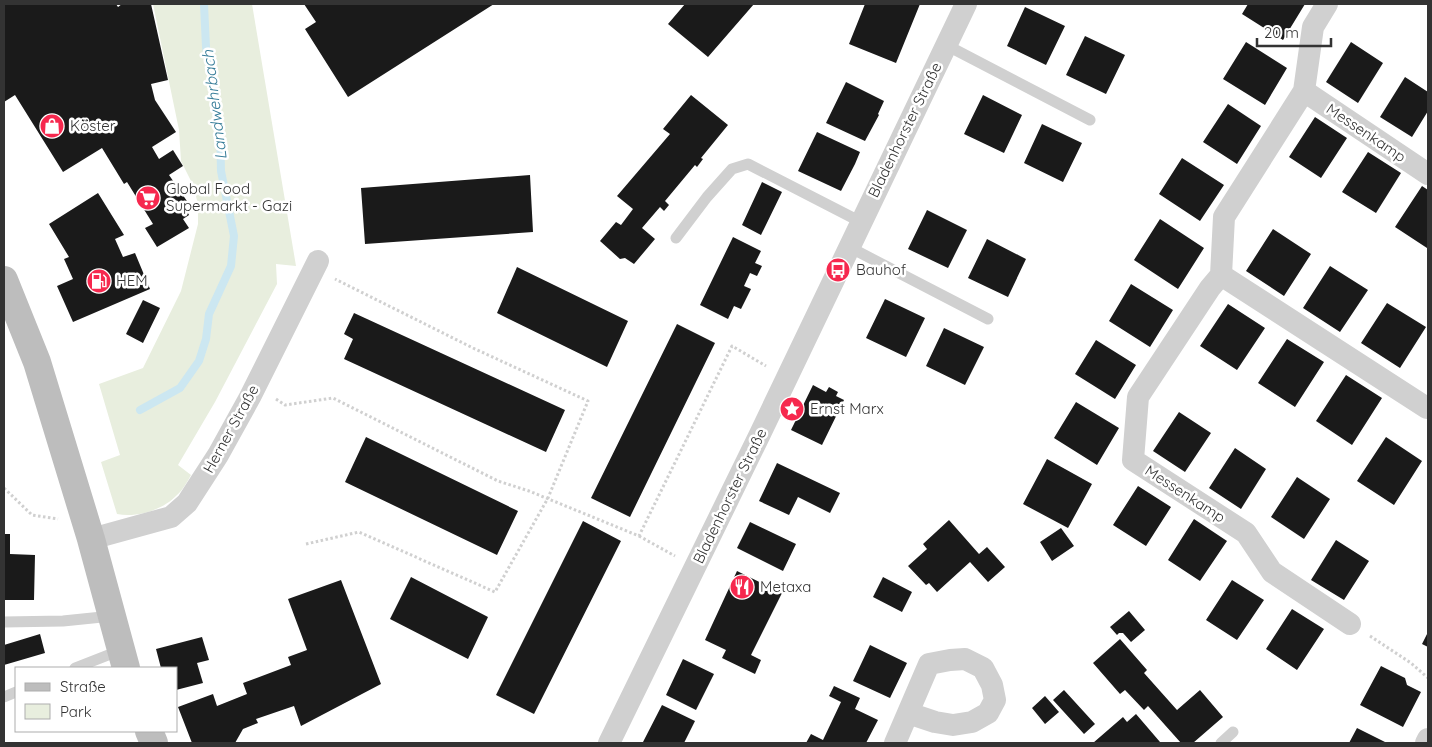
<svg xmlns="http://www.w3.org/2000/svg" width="1432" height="747" viewBox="0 0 1432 747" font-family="Quicksand,sans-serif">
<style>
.green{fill:#e8eede}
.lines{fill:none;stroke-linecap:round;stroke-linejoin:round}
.stream{stroke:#cce7f1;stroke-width:8}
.building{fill:#1a1a1a}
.path{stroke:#d0d0d0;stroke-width:3;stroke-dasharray:2.5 2.5;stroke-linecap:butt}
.lane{stroke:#d0d0d0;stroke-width:11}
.street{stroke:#d0d0d0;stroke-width:22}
.secondary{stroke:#bdbdbd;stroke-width:28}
.labels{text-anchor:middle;stroke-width:5;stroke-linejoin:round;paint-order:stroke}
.poi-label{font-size:15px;fill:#333;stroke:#fff;text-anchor:start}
.street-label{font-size:15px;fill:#333;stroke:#fff}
.water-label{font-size:16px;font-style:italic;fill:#357c98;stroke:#fff}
</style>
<rect width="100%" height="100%" fill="#fff"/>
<path class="green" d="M153,4H252L296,266L276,264L277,284L215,402L178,465L191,475C187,482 183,490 177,495C163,510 137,518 117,514L101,462L120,455L99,384L143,368L181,291L198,224V204L193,185L181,161L179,130Z"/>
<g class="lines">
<path class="stream" d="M140,410L180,388L199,361L206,339L209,314L231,266L234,236L221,171L220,127L206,47L204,4"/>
</g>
<path class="building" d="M4,4H116L118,7L122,4H151L168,80L151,84L155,100L176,132L152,147L159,159L173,150L183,166L169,175L189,204L185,206L189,215L183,219L189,228L157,247L145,228L153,224L127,182L124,184L102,148L63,172L15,95L4,102Z
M304,4H494L348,97L305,29L316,22Z
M685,4H754L708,57L668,24Z
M865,4H920L896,63L849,44Z
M1248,4H1305L1283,40L1242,14Z
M1025,7L1065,26L1046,65L1007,46Z
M1085,36L1125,55L1106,94L1066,75Z
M1246,42L1287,68L1265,105L1223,79Z
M1351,42L1383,63L1358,103L1326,82Z
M1405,77L1428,92V111L1412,137L1380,117Z
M846,82L884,101L878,114L879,115L865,141L826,123Z
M691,95L728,125L701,158L703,159L697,167L695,165L665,201L669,205L664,211L660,207L642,228L655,239L634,264L625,258L620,259L600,241L616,222L621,225L633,209L617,196L670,134L663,129Z
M983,95L1022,115L1004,153L964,134Z
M1228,104L1261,126L1237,164L1203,142Z
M1315,117L1347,138L1321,178L1289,157Z
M1042,124L1082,143L1063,182L1024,163Z
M817,132L860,152L855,164L841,191L798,171Z
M1368,152L1401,173L1376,213L1342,192Z
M1182,158L1224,185L1200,221L1159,194Z
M530,175L533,232L365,244L361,188Z
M762,182L782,192L761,235L742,225Z
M1422,186L1428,190V247L1427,248L1395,227Z
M98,193L124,235L115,239L123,257L135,253L150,289L73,322L57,286L73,279L64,259L69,257L49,224Z
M927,210L967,230L948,268L908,249Z
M1160,219L1204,248L1178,289L1134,260Z
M1273,229L1311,254L1284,296L1246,271Z
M733,237L761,251L755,263L762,266L757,276L750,273L744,286L751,289L741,309L734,306L728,319L700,305Z
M987,239L1026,259L1008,297L968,278Z
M1330,266L1368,290L1340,332L1303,308Z
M517,267L628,321L607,367L497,313Z
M1131,284L1173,310L1150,347L1109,321Z
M885,299L925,318L906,357L866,338Z
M143,300L160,308L143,343L126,334Z
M1387,303L1426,327L1400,368L1361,343Z
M1228,304L1265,328L1237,370L1200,346Z
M354,313L565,410L546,452L344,359L353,339L344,334Z
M677,324L715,343L630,517L591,498Z
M944,328L984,347L965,385L926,366Z
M1287,339L1324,362L1295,407L1258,383Z
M1096,340L1136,365L1115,399L1075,374Z
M1346,375L1382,398L1352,445L1316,421Z
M813,385L826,392L829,387L838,392L836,396L844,400L822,445L791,430Z
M1076,402L1119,428L1097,465L1054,438Z
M1179,412L1211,433L1185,472L1153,451Z
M366,437L518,511L497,555L345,482Z
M1386,437L1422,461L1394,505L1357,481Z
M1235,448L1266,469L1241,509L1209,488Z
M1047,459L1092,484L1068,528L1023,504Z
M777,463L840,493L830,513L798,497L789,515L759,501Z
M1297,477L1330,499L1304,539L1271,517Z
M1138,486L1171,507L1146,546L1113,525Z
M1194,519L1227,541L1200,581L1168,560Z
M949,520L979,554L987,547L1005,567L988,582L970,562L937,592L929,583L926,585L908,566L927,549L923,544Z
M583,521L621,541L534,714L496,695Z
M750,522L796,544L783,571L737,548Z
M1061,528L1074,546L1052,561L1040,542Z
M4,534H10V554L35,555L34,600H4Z
M1336,540L1369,561L1344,600L1311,580Z
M737,571L782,593L751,655L761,660L755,674L722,658L726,650L705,640Z
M411,577L488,617L468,659L390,619Z
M883,577L912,592L902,612L873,597Z
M341,580L381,684L301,726L294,706L256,719L258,723L243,729L235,743H192L178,707L213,694L217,706L247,694L243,683L291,665L288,657L307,650L288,599Z
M1232,580L1264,600L1237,640L1206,620Z
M1292,609L1324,629L1297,670L1266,649Z
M1129,611L1145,630L1131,642L1123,633H1119L1117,635L1110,627Z
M1428,632V647L1422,644Z
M40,634L45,653L4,665V645Z
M202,637L209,660L197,663L203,683L176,690V668H161L156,649Z
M1120,639L1147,670L1144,673L1177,710L1200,690L1223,717L1193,743H1181L1148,706L1144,710L1125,690L1120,694L1093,663Z
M870,645L907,663L890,698L853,681Z
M683,659L714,674L696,710L666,695Z
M1381,666L1405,678L1407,685L1421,692L1403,727L1360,705Z
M834,686L860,698L855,709L878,720L866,743H806L811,734L823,740L841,702L829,696Z
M1064,690L1095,724L1084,734L1053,700Z
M1045,696L1059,712L1045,724L1032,708Z
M662,705L695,721L684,743L643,742Z
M1136,714L1160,742L1159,743H1093L1123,717L1127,722Z
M1357,728L1387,743H1349Z"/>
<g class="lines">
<path class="path" d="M276,399L285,405L333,398L498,481L529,491L639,536L732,346L766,366
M4,488L32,515L58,519
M639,536L675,556
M306,544L359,532L495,592L548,498L588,401L473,348L335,279
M1370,636L1411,663L1428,678"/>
<path class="lane" d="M946,45L1090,120
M676,238L707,197L732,169L748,164L861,222
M849,247L988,319
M4,622L63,621L112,616
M75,668L121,650
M4,697L16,692
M1221,743L1233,732"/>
<path class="street" d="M1327,4L1313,27L1304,91L1224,217L1221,275L1427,408
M1304,91L1428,174
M1221,275L1210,288L1138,397L1133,460L1246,533L1272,572L1350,624
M91,539L171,517L187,503L218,455L250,397L318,261
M609,743L760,434L966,4
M895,743L929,664L950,660L965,659L983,668L992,685L995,700L988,713L972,722L953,725L935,722L908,713
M1426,743L1428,739"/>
<path class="secondary" d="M4,280L37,362L91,539L126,668
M149,731L154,743"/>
</g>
<defs>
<symbol id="shop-disc" viewBox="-11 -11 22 22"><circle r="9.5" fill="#f6284e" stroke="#fff"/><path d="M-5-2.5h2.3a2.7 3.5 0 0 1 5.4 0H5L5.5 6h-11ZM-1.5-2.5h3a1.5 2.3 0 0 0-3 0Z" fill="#fff"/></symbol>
<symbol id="supermarket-disc" viewBox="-11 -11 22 22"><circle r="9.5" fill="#f6284e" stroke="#fff"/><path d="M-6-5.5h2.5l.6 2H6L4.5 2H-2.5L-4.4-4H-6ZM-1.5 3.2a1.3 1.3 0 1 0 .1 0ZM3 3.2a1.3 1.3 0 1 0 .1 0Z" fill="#fff"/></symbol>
<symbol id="bus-disc" viewBox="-11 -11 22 22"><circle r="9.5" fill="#f6284e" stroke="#fff"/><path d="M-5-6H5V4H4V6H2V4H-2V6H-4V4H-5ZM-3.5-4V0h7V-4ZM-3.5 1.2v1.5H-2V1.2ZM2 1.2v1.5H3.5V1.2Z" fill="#fff"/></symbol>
<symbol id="fuel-disc" viewBox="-11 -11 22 22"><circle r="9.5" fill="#f6284e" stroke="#fff"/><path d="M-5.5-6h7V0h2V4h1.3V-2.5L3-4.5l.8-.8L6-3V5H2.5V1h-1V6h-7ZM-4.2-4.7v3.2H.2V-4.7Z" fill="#fff"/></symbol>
<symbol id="sight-disc" viewBox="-11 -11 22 22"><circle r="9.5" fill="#f6284e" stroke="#fff"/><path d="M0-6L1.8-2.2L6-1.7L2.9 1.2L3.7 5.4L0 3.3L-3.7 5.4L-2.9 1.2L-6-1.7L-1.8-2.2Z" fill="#fff"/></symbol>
<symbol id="restaurant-disc" viewBox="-11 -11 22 22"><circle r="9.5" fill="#f6284e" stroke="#fff"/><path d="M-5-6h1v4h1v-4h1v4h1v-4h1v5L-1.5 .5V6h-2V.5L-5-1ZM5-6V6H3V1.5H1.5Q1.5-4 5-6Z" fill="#fff"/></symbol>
</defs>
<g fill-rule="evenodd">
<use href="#shop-disc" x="38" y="112" width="28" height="28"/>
<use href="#supermarket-disc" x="134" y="184" width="28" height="28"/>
<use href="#bus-disc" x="824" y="256" width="28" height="28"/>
<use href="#fuel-disc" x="85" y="267" width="28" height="28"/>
<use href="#sight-disc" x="778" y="395" width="28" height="28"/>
<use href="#restaurant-disc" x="728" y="573" width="28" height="28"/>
</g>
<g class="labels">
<g class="poi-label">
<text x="70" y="131">Köster</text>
<text x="166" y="194">Global Food<tspan x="166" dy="17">Supermarkt - Gazi</tspan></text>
<text x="856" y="275">Bauhof</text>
<text x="116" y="286">HEM</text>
<text x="810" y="414">Ernst Marx</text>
<text x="760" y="592">Metaxa</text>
</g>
<g class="street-label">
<text transform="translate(905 130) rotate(-64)" y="5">Bladenhorster Straße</text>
<text transform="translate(1366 133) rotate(34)" y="5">Messenkamp</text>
<text transform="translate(231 429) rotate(-61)" y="5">Herner Straße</text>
<text transform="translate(1185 494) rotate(33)" y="5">Messenkamp</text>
<text transform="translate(730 496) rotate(-64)" y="5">Bladenhorster Straße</text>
</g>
<g class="water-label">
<text transform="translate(214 105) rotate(-97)" y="6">Landwehrbach</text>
</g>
</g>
<rect width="1432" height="747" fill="none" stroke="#333333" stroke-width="10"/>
<rect x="15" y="667" width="162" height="65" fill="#ffffff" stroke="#adadad"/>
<rect x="25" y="683" width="25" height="8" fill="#bdbdbd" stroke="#adadad"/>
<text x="60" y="692" font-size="15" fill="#333333">Straße</text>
<rect x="25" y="704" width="25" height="15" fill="#e8eede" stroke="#adadad"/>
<text x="60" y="717" font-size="15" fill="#333333">Park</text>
<path d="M1257 38v8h74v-8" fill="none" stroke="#333333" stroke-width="2.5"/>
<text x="1264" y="38" font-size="15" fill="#333333" stroke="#ffffff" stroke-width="4" paint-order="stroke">20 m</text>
</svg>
